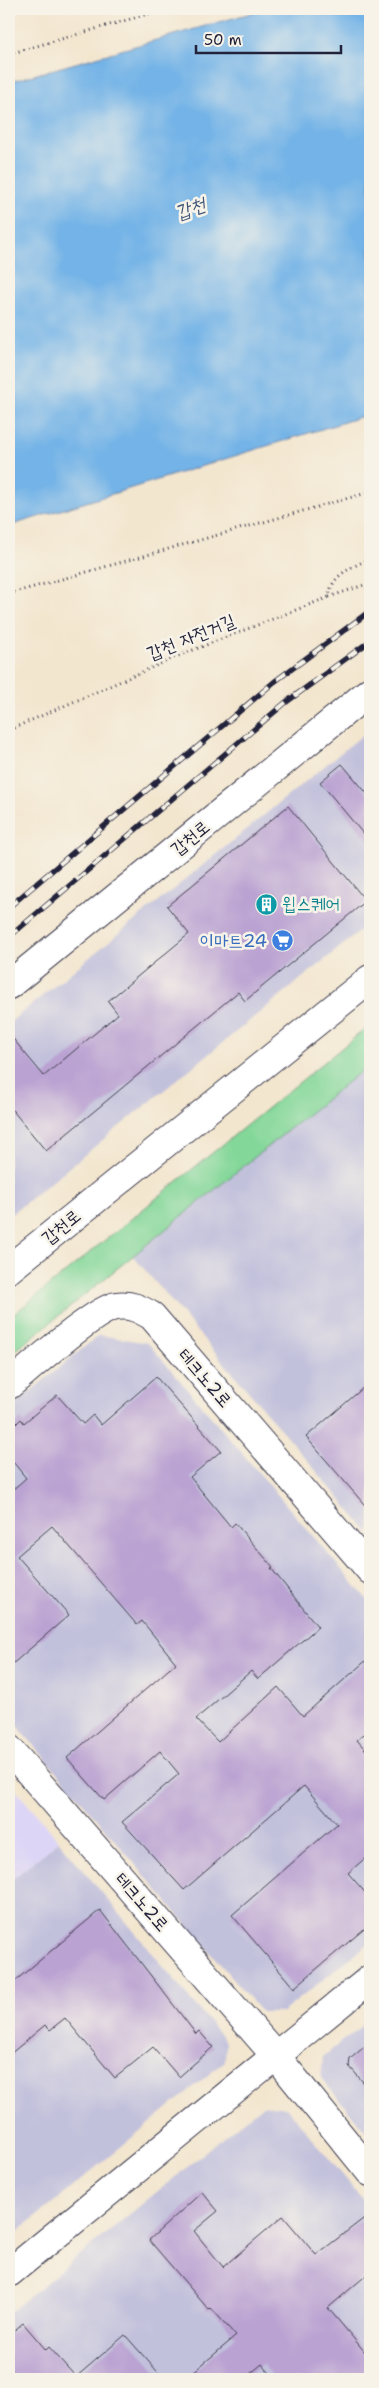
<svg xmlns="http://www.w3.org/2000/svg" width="379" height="2388" viewBox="0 0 379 2388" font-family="'Shantell Sans','Poor Story',sans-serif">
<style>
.built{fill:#ddd5f6}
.industrial{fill:#c2c1dc}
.green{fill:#83d799;stroke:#527c6a}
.water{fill:#73b3e7;stroke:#4a6a91}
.building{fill:#baa2d2}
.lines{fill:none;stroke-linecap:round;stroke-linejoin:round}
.minor-casing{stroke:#413f51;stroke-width:30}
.major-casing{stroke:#413f51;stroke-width:30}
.path{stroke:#413f51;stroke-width:3;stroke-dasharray:1 4;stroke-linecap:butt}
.minor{stroke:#fff;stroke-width:28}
.major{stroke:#fff;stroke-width:28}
.rail-casing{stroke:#22223b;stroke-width:5.5}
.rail{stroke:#f7f3e8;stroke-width:4;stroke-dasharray:11;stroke-linecap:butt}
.labels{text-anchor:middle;stroke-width:5;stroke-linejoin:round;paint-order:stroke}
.street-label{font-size:18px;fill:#22223b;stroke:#f7f3e8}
.culture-label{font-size:18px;fill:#0d838f;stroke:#f7f3e8;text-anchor:start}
.shop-label{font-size:18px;fill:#366cbe;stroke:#f7f3e8;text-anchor:end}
.water-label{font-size:19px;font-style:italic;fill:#3e5577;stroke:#f7f3e8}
</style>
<rect width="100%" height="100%" fill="#f7f3e8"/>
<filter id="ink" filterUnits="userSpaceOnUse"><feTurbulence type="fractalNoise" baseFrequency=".02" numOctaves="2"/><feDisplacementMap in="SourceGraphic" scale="10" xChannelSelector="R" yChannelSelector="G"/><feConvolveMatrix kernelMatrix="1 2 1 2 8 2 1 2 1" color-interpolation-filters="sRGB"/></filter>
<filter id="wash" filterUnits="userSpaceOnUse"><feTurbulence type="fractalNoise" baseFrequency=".0096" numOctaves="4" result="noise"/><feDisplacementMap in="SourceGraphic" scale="20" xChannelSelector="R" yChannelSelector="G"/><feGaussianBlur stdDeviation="1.12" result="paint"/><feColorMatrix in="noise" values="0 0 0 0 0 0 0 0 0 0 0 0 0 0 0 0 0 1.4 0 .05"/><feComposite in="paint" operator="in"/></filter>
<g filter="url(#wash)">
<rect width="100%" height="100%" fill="#f3e6cf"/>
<path class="built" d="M9,1782L59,1841L9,1882Z"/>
<path class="industrial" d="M370,729V923L9,1216V1023Z
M370,1064V1534L133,1256Z
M99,1335L148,1343L370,1603V1942L283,2012H261L9,1716V1409Z
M59,1841L226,2042L225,2061L9,2239V1882Z
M370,2019V2136L321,2078L323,2057Z
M263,2105L287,2108L370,2208V2379H9V2313Z"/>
<path class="green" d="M370,1025V1064L9,1356V1318Z"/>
<path class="water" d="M265,9H370V414L9,526V82Z"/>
<g id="blocks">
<path class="building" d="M342,764L370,797V842L320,782Z
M288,806L366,901L245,1001L238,992L46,1151L9,1106V1034L44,1076L118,1014L108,1001L189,934L167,906Z
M156,1377L221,1451L190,1477L231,1527L235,1523L273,1567L271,1568L318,1627L258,1679L251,1671L196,1719L218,1742L278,1687L303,1716L370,1657V1729L357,1740L370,1755V1854L348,1873L370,1898V1924L294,1988L232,1915L337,1824L304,1786L184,1890L122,1822L179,1774L160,1751L104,1800L67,1758L176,1663L142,1621L137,1625L52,1526L17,1556L69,1615L9,1667V1493L26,1478L9,1457V1431L21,1419L24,1423L57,1395L83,1424L93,1415L101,1425Z
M370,1382V1511L306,1437Z
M100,1910L196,2034L199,2031L213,2047L179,2077L153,2047L115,2078L65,2018L50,2030L45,2025L9,2055V1986Z
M370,2042V2090L349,2066L350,2059Z
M202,2192L218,2211L194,2231L223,2267L283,2216L316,2255L363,2219L370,2228V2272L328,2308L370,2358V2379H275L262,2364L244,2379H185L236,2336L211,2308L209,2310L149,2240Z
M23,2323L46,2350L49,2347L76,2377L125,2335L164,2379H9V2335Z"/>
</g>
</g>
<g filter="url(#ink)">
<use href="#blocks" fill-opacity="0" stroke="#413f51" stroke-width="1"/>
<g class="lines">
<defs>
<path id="minor" d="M9,985L370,691
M9,1385C29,1369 95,1309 116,1306C131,1304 140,1309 152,1316L370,1570
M9,1749L275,2055L370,2172
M9,2273L370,1979"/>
<path id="major" d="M9,1269L370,979"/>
</defs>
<use href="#minor" class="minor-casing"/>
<use href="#major" class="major-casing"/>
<path class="path" d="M9,54L165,9
M9,594L370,492
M329,597L370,583
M9,730L183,654L329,597C331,574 352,568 370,558"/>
<use href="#minor" class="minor"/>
<use href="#major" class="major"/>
<defs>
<path id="rail" d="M9,907L274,682L370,611
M9,937L285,703L370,641"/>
</defs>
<use href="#rail" class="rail-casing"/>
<use href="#rail" class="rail"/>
</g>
</g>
<defs>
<symbol id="building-disc" viewBox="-11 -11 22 22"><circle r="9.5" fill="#0f9aa8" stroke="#f7f3e8"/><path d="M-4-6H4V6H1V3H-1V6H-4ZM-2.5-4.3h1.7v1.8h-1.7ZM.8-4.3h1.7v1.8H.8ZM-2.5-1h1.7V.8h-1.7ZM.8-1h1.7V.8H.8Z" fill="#fff"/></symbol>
<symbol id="supermarket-disc" viewBox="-11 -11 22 22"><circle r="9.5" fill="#3f7fe0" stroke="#f7f3e8"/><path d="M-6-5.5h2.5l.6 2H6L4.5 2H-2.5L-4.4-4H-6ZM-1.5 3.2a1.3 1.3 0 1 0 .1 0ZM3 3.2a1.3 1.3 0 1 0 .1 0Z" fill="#fff"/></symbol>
</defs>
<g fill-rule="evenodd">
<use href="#building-disc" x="254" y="892" width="25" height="25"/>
<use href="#supermarket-disc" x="270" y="928" width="25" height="25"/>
</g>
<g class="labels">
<g class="street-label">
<text transform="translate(191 637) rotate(-22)" y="6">갑천 자전거길</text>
<text transform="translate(190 838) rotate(-39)" y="6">갑천로</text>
<text transform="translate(61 1227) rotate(-39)" y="6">갑천로</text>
<text transform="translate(205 1378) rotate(49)" y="6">테크노2로</text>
<text transform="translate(142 1902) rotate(49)" y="6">테크노2로</text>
</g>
<g class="culture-label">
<text x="282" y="910">윕스퀘어</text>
</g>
<g class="shop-label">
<text x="267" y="947">이마트24</text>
</g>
<g class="water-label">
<text transform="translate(190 208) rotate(-19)" y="7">갑천</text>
</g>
</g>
<rect width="379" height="2388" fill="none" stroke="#f7f3e8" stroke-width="30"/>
<path d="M196 45v8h145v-8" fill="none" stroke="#22223b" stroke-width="2.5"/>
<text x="204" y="45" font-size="15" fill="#22223b" stroke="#f7f3e8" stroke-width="4" paint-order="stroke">50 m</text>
</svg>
